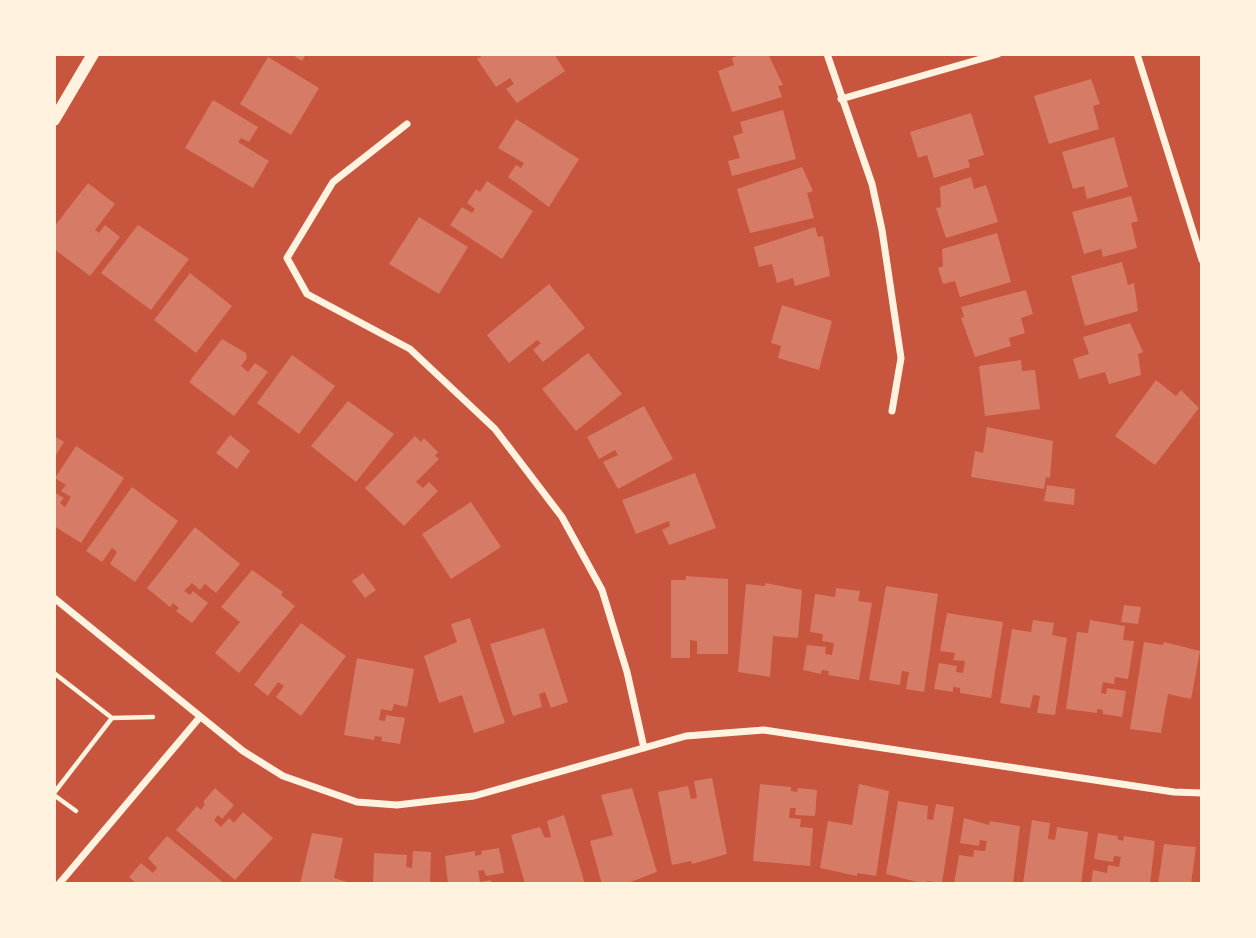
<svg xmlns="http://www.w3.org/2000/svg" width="1256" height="938" viewBox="0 0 1256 938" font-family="'Open Sans',sans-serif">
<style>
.building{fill:#d67c66}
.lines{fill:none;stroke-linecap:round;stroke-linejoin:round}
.path{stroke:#fff3e0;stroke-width:4.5}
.minor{stroke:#fff3e0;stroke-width:7}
.tertiary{stroke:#fff3e0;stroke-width:12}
</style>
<rect width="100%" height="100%" fill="#c8553d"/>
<path class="building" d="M291,54H306L302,61Z
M485,54H554L565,71L517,103L506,89L514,84L510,78L496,87L477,59Z
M742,54H768L783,85L778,86L782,97L732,112L718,71L734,65L732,58Z
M268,57L319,88L291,135L240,104Z
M1091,79L1100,104L1093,106L1099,129L1049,144L1034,96Z
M213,100L258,127L249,142L241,138L238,142L269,161L253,188L185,148Z
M783,110L796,159L732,176L728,161L740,158L733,136L743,133L740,122Z
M971,113L984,155L968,160L970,167L934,178L927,155L918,158L910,132Z
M516,119L579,159L549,207L508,177L516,165L521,168L524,163L498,148Z
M1114,137L1128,187L1087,199L1084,186L1073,189L1062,152Z
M802,167L813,191L807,193L814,218L750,233L737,189Z
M971,177L974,189L986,185L998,222L946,238L936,208L941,207L940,187Z
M487,181L533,211L502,259L450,225L462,207L472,213L475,209L467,203L476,189L480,192Z
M88,183L115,204L95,230L99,233L105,225L120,237L90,276L54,249V227Z
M1131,196L1138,221L1131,223L1137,248L1103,257L1101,249L1084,254L1072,212Z
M419,217L468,247L439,294L389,264Z
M138,225L189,259L151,310L101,273Z
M815,227L818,237L823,236L830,276L795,286L793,278L777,283L772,264L759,267L754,247Z
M997,233L1011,282L960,297L955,281L943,284L938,268L943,266L942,249Z
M1122,262L1128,285L1134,283L1138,311L1085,326L1071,276Z
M190,273L232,306L196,353L154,320Z
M549,284L585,328L543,362L533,350L541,343L537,340L509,363L487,335Z
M1026,290L1033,314L1021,318L1025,333L1009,338L1011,346L975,357L961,318L964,317L961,307Z
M782,305L832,321L819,370L778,358L781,346L771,343Z
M1130,323L1143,352L1138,354L1141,375L1109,384L1105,372L1079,379L1073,359L1089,354L1083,337Z
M222,339L246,353L247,358L241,366L248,372L255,363L268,372L234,416L189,382Z
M588,353L622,394L576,431L542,389Z
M292,355L335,386L299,434L257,403Z
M1021,360L1022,371L1035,370L1040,409L985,416L979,366Z
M1156,380L1176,396L1181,390L1199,408L1155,465L1115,436Z
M348,401L394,434L356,482L311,446Z
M644,406L673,459L618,489L603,462L618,455L615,450L599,459L587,437Z
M987,427L1053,441L1050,478L1046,477L1044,489L971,477L975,451L983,453Z
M230,435L250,451L237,469L216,453Z
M54,436L64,442L54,458Z
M415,436L421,442L424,438L438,452L435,456L439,459L416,482L423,488L429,482L438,491L404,526L365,488Z
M76,446L124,478L81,543L54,526V492L64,498L60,503L65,507L71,497L61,491L66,485L55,478Z
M695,473L716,528L669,545L662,530L670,526L669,521L636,534L622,500Z
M1047,485L1075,489L1074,505L1044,501Z
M132,487L178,521L135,582L110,564L117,552L112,548L102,562L86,551Z
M471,502L501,547L451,579L422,534Z
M195,527L240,564L216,593L205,584L200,590L192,583L184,591L190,595L193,591L208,603L192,623L176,611L179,608L173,603L170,607L147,588Z
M252,570L283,592L281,595L295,606L239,673L215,653L240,622L221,607Z
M363,573L376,590L365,598L352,581Z
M686,576L728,579V654H697V641L690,640V658H671V580H686Z
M765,583L802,590L798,638L773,636L770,677L738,672L746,584L765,586Z
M886,586L938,594L924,692L906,689L909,672L902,671L900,685L869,680Z
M836,588L860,591L858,601L872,603L859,680L828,675L829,671L822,670L821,674L803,670L807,645L826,647L825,654L832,655L834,643L822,641L823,634L810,632L815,594L835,597Z
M1124,605L1141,607L1138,624L1121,622Z
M947,613L1003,622L991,698L960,693V688L953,687V692L934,689L939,663L957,666L956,672L963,673L965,661L953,660L955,653L940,651Z
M470,618L505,723L474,733L462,695L439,703L424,656L457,642L451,624Z
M1033,620L1054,623L1052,635L1067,638L1055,715L1037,713L1040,696L1033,695L1030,708L1000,703L1012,629L1031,632Z
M1090,620L1125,626L1123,640L1134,641L1128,679L1115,677L1114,684L1103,682L1101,693L1106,694L1107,688L1126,691L1122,717L1103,714V710L1097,709V713L1066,709L1077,632L1088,633Z
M301,623L346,656L301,716L276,697L284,686L278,682L268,696L254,685Z
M544,628L568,702L551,708L545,692L539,694L542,707L513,716L490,644Z
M1144,642L1163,645L1164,642L1200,651L1191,699L1168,694L1161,733L1130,729Z
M357,658L414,669L407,707L394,704L392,711L381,709L379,720L385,721L386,715L405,718L400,744L381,741L382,737L375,736L374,740L344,735Z
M712,778L727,854L692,864L691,861L672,865L658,792L688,786L691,799L697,798L694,781Z
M760,784L791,787V791L797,792L798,788L817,790L815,816L795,815L796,808H790L789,818L801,819L800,827L813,828L810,866L753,861Z
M859,784L889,791L876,876L857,873V876L820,868L828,821L852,825Z
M215,788L234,805L222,819L218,815L214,820L221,827L229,818L234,823L243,812L273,838L235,880L176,830L197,806L201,810L205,804L203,802Z
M632,788L657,872L625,884H602L590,841L613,835L601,795Z
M898,801L928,806L927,819L933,820L936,804L954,807L942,883L927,881L925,884L886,874Z
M564,815L585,884H525L511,835L540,827L545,838L551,837L547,821Z
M964,818L989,825L990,821L1020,826L1013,884H954L959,855L973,857L974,850L985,851L987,841L980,840L979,846L960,843Z
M1032,820L1050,823L1048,839L1055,840L1057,827L1088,832L1081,884H1023Z
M312,833L343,838L334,878L354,884H300Z
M1098,833L1118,836L1117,839L1123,841L1124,836L1155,841L1150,884H1091L1093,870L1107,873L1108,865L1119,867L1121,857L1114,856L1113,862L1094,859Z
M167,836L225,884H137L129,877L141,863L153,873L157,868L148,858Z
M1164,844L1196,847L1191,884H1158Z
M499,848L504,873L486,876L484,870L478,871L480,882L491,880L492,884H448L445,856L475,851V856L482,854L481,851Z
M413,851L431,852L430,884H373L374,853L407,855L406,867L412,868Z"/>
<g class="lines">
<path class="path" d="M54,673L112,718L54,793
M112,718L153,717
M54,795L76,811"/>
<path class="minor" d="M827,54L872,184L882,230L901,358L892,411
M1137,54L1202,260
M841,99L998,54
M407,124L333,182L287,258L307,294L410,349L495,429L562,517L602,590L627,672L644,748
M54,598L243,751L283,776L357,802L397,805L474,796L686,736L764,730L1174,792L1202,793
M59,884L200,717"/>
<path class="tertiary" d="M54,120L93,54"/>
</g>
<rect width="1256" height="938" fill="none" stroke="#fff3e0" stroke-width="112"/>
</svg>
